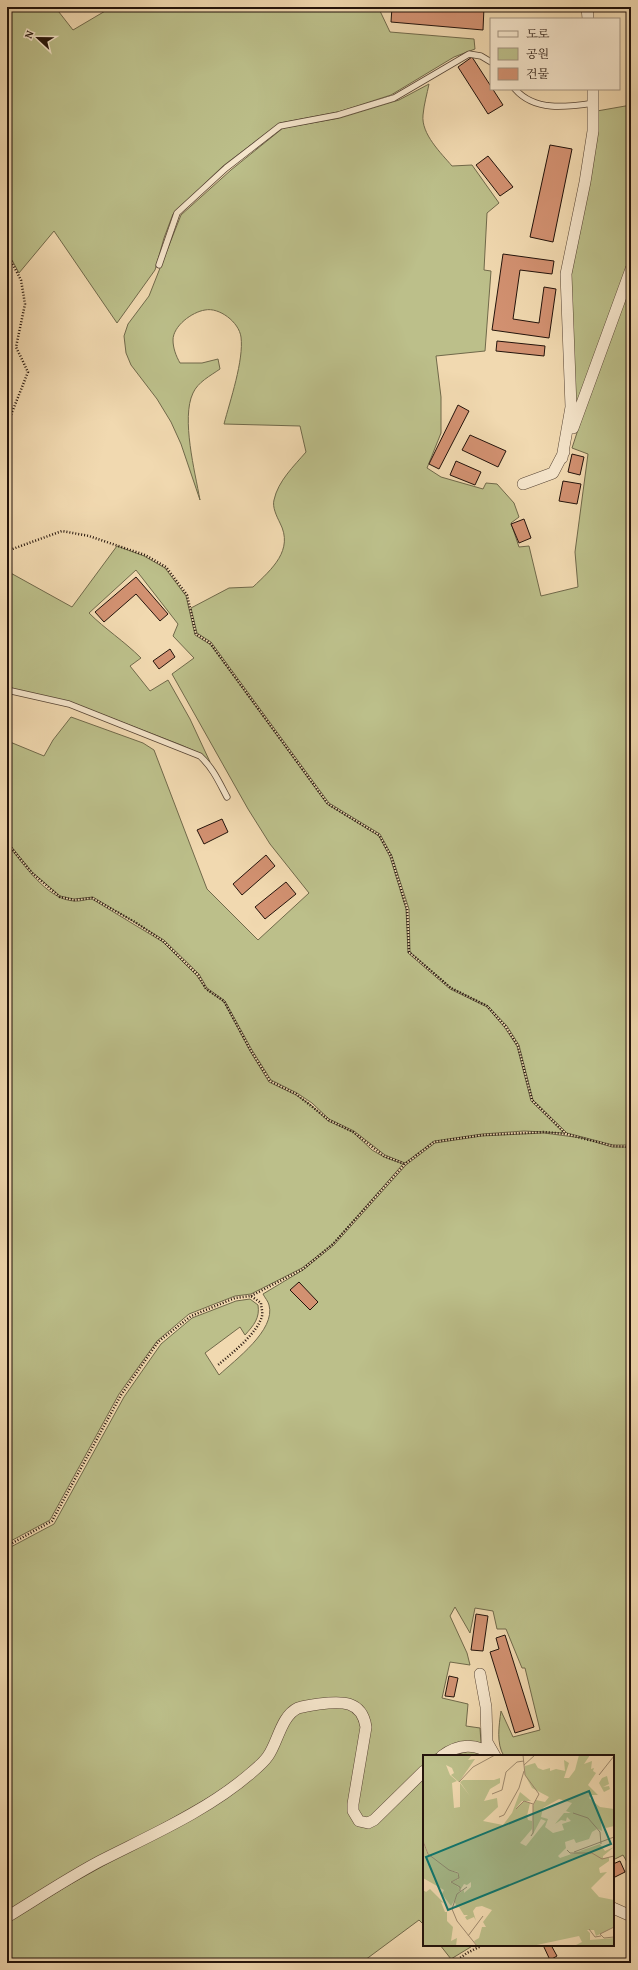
<svg xmlns="http://www.w3.org/2000/svg" width="638" height="1970" viewBox="0 0 638 1970" font-family="'Gentium Book Plus','Noto Serif KR',serif">
<style>
.green{fill:#bcbf8a;stroke:#70694a}
.building{fill:#d29171;stroke:#23130b}
.lines{fill:none;stroke-linecap:round;stroke-linejoin:round}
.service-casing{stroke:#564434;stroke-width:7}
.minor-casing{stroke:#564434;stroke-width:12}
.path{stroke:#23130b;stroke-width:2.5;stroke-dasharray:1 2;stroke-linecap:butt}
.service{stroke:#f6e6cc;stroke-width:5.5}
.minor{stroke:#f6e6cc;stroke-width:11}
.inset-road{fill:none;stroke:#9f8a6e;stroke-width:1}
.view{fill:#0f766e;fill-opacity:0.15;stroke:#0f766e;stroke-width:2}
.inset-edge{fill:none;stroke:#23130b;stroke-width:2}
</style>
<rect width="100%" height="100%" fill="#f1d9b0"/>
<filter id="stains"><feTurbulence type="fractalNoise" baseFrequency=".005" numOctaves="4"/><feColorMatrix values="0 0 0 0 .2 0 0 0 0 .09 0 0 0 0 .02 0 0 0 .5 -.17"/></filter>
<radialGradient id="worn" r=".72"><stop offset=".6" stop-color="#630" stop-opacity="0"/><stop offset="1" stop-color="#630" stop-opacity=".3"/></radialGradient>
<path class="green" d="M7,7H55L73,30L112,7H382L380,11L390,32L474,39L475,49L454,57L391,95L338,112L280,123L223,166L173,214L164,238L155,270L117,323L54,231L19,273L12,260L7,256Z
M429,84C427,94 424,104 423,115C421,134 441,153 452,166L472,165L499,203L487,213L484,270L491,271L485,351L436,356L441,397V433L427,468L441,477L483,489L486,483L497,484L514,503L519,517L511,523L519,547L529,546L541,596L578,587L575,552L588,454L572,448L604,350L631,282V1145H613L567,1133L533,1100L519,1045L507,1026L488,1006L451,988L410,952L409,909L392,856L380,834L329,803L211,642L197,633L191,608L229,588L253,587C272,569 294,550 280,523C277,517 272,507 274,500C278,481 294,466 306,452L300,426L224,424C230,401 244,360 241,337C239,322 219,307 205,310C192,312 173,326 173,340C173,348 176,356 180,363H202L218,359L220,369C210,376 198,382 193,393C181,418 195,472 200,500L181,444L171,422L157,399L131,365L126,353L124,336L128,324L149,296L181,215L231,170L283,128L340,118L399,100Z
M631,105V260L570,429L571,267L597,111Z
M117,546L144,556L165,568L186,596L195,635L211,645L327,804L379,836L390,857L406,909L408,953L450,989L487,1007L505,1028L517,1046L531,1101L564,1133L524,1131L482,1134L434,1141L405,1163L385,1155L354,1131L329,1119L312,1103L297,1093L271,1080L252,1050L225,1001L207,988L199,974L164,940L93,897L74,899L60,896L32,872L7,841V745L10,742L44,756L53,740L71,717L143,743L154,750L207,889L258,940L309,893L270,844L248,809L172,674L194,658L173,636L178,624L136,570L89,613C105,629 124,641 141,658L130,666L150,691L168,680L190,719L210,762L201,754L181,745L70,702L7,688V571L72,607Z
M7,844C23,863 47,900 74,901C79,902 87,899 92,899L163,942L197,976L206,989L224,1002L250,1051L269,1082L296,1095L311,1105L328,1121L353,1132L372,1150L384,1157L403,1164L333,1244L302,1268L251,1294L235,1296L189,1314L157,1341L119,1394L50,1520L7,1543Z
M544,1133L582,1138L612,1147H631V1869L623,1855L613,1860V1756H504C496,1744 499,1725 501,1711L513,1737L540,1730L525,1668H522L506,1629H497L493,1611L475,1608L470,1633L455,1607L450,1616L467,1653L470,1665L450,1662L442,1698L468,1704L466,1726L480,1728L481,1743C460,1739 443,1756 424,1756V1766L370,1818L364,1819L357,1810L362,1708L300,1703L265,1753L250,1769L229,1786L7,1912V1549L54,1524L124,1397L161,1344L192,1318L236,1301L250,1299L258,1305C260,1318 254,1325 245,1335L240,1327L205,1353L219,1375C235,1360 276,1330 269,1305C268,1301 265,1298 263,1294L303,1270L334,1245L406,1165L435,1143L482,1136Z
M341,1706L356,1713L361,1727L350,1793L362,1827L424,1777V1925L419,1920L361,1963H7V1923L67,1886L234,1793L292,1719L302,1711Z
M473,1750L486,1756H450Z
M440,1945H474L451,1959Z"/>
<path class="building" d="M392,7H484L483,30L391,22Z
M472,57L503,105L488,114L458,67Z
M550,145L572,149L553,242L530,237Z
M488,156L513,187L500,196L476,165Z
M503,254L554,261L552,274L520,270L513,319L539,323L544,287L556,289L549,338L492,330Z
M497,341L545,346L544,356L496,351Z
M458,405L469,411L439,469L429,464Z
M470,435L506,451L498,467L462,450Z
M572,454L584,457L580,475L568,472Z
M456,461L481,472L475,485L450,475Z
M563,481L581,484L577,504L559,501Z
M524,519L531,538L519,543L511,524Z
M136,577L168,614L160,621L136,594L104,622L95,612Z
M170,649L175,657L159,669L153,661Z
M222,819L228,832L204,844L197,830Z
M266,855L275,866L242,895L233,884Z
M286,882L296,894L265,919L255,907Z
M299,1282L318,1302L310,1310L290,1290Z
M476,1614L488,1616L483,1651L471,1650Z
M505,1635L534,1727L515,1733L490,1652L499,1649L496,1638Z
M449,1676L458,1678L454,1697L445,1696Z
M620,1861L625,1872L613,1878V1864Z
M543,1945H551L557,1956L550,1960Z"/>
<g class="lines">
<defs>
<path id="service" d="M515,89C535,112 567,107 594,103
M159,265L177,213L226,168L280,126L338,115L394,98L469,54L481,56L491,62
M7,690L69,704L200,756C213,768 219,782 227,797"/>
<path id="minor" d="M587,7L588,19
M573,428L631,269
M562,458L571,407L566,274L585,182L593,131V89
M523,484L553,473L564,452
M480,1674L486,1707L487,1742L495,1756
M442,1756C458,1744 477,1742 492,1756
M613,1908L631,1916
M7,1917C38,1898 68,1878 100,1861C151,1835 207,1811 251,1773C257,1768 264,1762 268,1756C278,1742 281,1716 298,1708C305,1706 312,1705 319,1704C341,1701 362,1700 366,1727L353,1804V1811L359,1821L368,1823L374,1820L424,1771"/>
</defs>
<use href="#service" class="service-casing"/>
<use href="#minor" class="minor-casing"/>
<path class="path" d="M7,257L11,261L21,280L25,304L16,347L28,372L7,425
M7,551L62,531L89,536L145,555L166,567L187,595L196,634L210,643L328,804L379,835L391,856L407,909L409,952L451,988L487,1006L506,1027L518,1046L532,1100L566,1134L613,1146L631,1147
M7,843L32,873L60,897L74,900L92,898L135,922L163,941L198,975L206,989L224,1001L251,1051L270,1081L296,1094L329,1120L353,1132L384,1156L405,1164
M251,1296L303,1269L333,1244L405,1164L434,1142L482,1135L544,1132L565,1134
M7,1546L52,1521L121,1395L158,1342L191,1316L235,1298L251,1296L261,1303C261,1307 263,1312 262,1316C257,1334 232,1353 218,1365
M453,1963L467,1953L483,1945"/>
<use href="#service" class="service"/>
<use href="#minor" class="minor"/>
</g>
<g transform="translate(423 1755)">
<rect width="191" height="191" fill="#f1d9b0"/>
<path d="M0,0H49L45,5L52,4L36,27L28,20L31,18L29,13L23,10L27,20L34,26L29,28L31,53L37,52V28L47,41L37,27L40,25H71L77,23V28L67,34L61,46L74,43L75,52L60,66L80,70L89,58L97,37L108,46H99L92,54L101,46L107,48L104,61L105,65L109,66V74L97,88L103,91L123,66L118,64L110,79V51L113,45L122,47L126,42L109,33L102,20V11L112,8L115,13L120,15L127,13V16L133,14L142,16L141,5L146,8L141,23H146L152,15L156,0H167L161,9L169,6L168,14L171,13L170,16L173,18L165,30L175,40H168L166,43L177,52L191,54V71L183,73L178,68L179,76L171,72L174,74L169,77L166,84L153,88L151,84L142,87L143,93L135,101L137,103L177,89L182,96L191,92L180,101V103H186V106L176,113L177,118L184,117L168,133L176,142L191,145V172L173,181L171,175H164L167,178V185L191,183V191H151L159,187L156,181L109,191H54L51,186L56,183L59,172H63L60,167L69,155L59,151L53,152L50,156L53,166L51,162L44,165L42,162L45,160H41L36,152L32,153L33,149L31,147L35,139L41,135V138L48,132V127L44,130L41,129L38,134L28,127L36,124L35,117L26,115L5,98L0,85ZM136,44L149,48L143,56L148,58H141L132,69L138,65L143,66L144,62L148,66L139,69L141,75L130,78L122,72L125,64L118,62L120,53ZM184,21L186,29L180,32L186,31L187,34L181,37L176,28L179,23ZM0,87L4,97L26,115L34,118L36,123L27,127L36,132L37,136L28,151L19,139L21,135L0,123ZM7,134L21,148L18,147L22,157H24V166L30,172L28,186L34,183L33,191H0V135L3,137Z" fill="#bcbf8a" fill-rule="evenodd"/>
<path class="inset-road" d="M100,0L102,20L116,39L110,50V78L108,81M101,10L112,0M176,20L191,1M36,27L50,12L72,0M69,39L79,35L83,17L94,7L101,6M93,54L101,46L110,49M150,58L165,63L177,77L178,89M76,62L81,60L96,33L101,16M0,86L5,99L26,115L35,118L36,123L28,127L37,132V136M144,95L147,98H169L179,104L191,101M151,97L191,82M44,132L34,139L29,154L34,166L54,191M191,172L177,179L181,183L191,182M166,174L172,182L178,181M45,181L60,161"/>
<path class="view" d="M166,36L188,89L25,155L3,102Z"/>
<rect width="191" height="191" class="inset-edge"/>
</g>
<rect width="638" height="1970" fill="none" stroke="#f1d9b0" stroke-width="24"/>
<rect x="8" y="8" width="622" height="1954" fill="none" stroke="#23130b" stroke-width="2"/>
<rect x="12" y="12" width="614" height="1946" fill="none" stroke="#23130b"/>
<rect x="490" y="18" width="130" height="72" fill="#f6e6cc" stroke="#a2927f"/>
<rect x="498" y="31" width="20" height="6" fill="#f6e6cc" stroke="#a2927f"/>
<text x="526" y="38" font-size="12" fill="#23130b">도로</text>
<rect x="498" y="48" width="20" height="12" fill="#bcbf8a" stroke="#a2927f"/>
<text x="526" y="58" font-size="12" fill="#23130b">공원</text>
<rect x="498" y="68" width="20" height="12" fill="#d29171" stroke="#a2927f"/>
<text x="526" y="78" font-size="12" fill="#23130b">건물</text>
<g transform="translate(38 38) rotate(292)" stroke="#f6e6cc" stroke-width="3" paint-order="stroke">
<path d="M0-3L7 15L0 10L-7 15Z" fill="#23130b"/>
<text y="-6" font-size="11" font-weight="bold" text-anchor="middle" fill="#23130b">N</text>
</g>
<rect width="100%" height="100%" filter="url(#stains)"/>
<rect width="100%" height="100%" fill="url(#worn)"/>
</svg>
